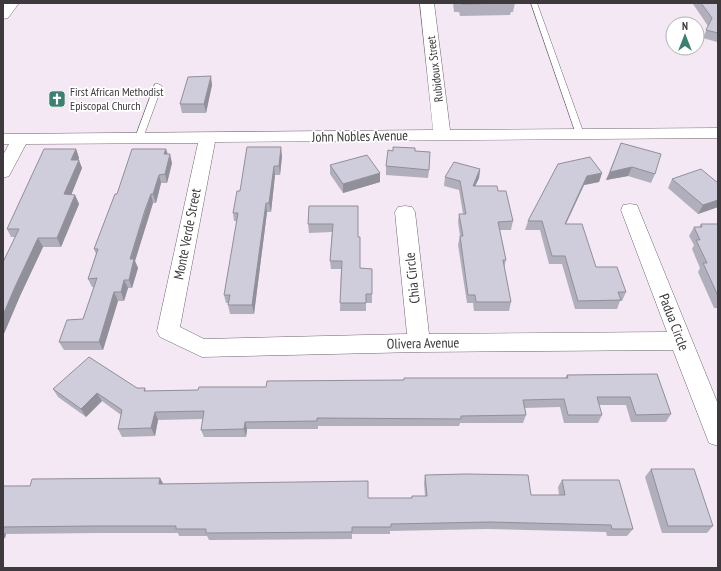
<svg xmlns="http://www.w3.org/2000/svg" width="721" height="571" viewBox="0 0 721 571" font-family="'PT Sans Narrow',sans-serif">
<style>
.lines{fill:none;stroke-linecap:round;stroke-linejoin:round}
.lane-casing{stroke:#706771;stroke-width:1}
.street-casing{stroke:#706771;stroke-width:1}
.lane{fill:#fff;fill-rule:evenodd}
.street{fill:#fff;fill-rule:evenodd}
.wall{fill:#b2afbc}
.shaded-wall{fill:#918f99}
.building{fill:#cfccdb;stroke:#918f99}
.labels{text-anchor:middle;stroke-width:3.5;stroke-linejoin:round;paint-order:stroke}
.far-street-label{font-size:12px;fill:#3d393d;stroke:#fff}
.far-poi-label{font-size:12px;fill:#3d393d;stroke:#fff;text-anchor:start}
.street-label{font-size:14px;fill:#3d393d;stroke:#fff}
</style>
<rect width="100%" height="100%" fill="#f3e8f4"/>
<g class="lines">
<defs>
<path id="lane" d="M531,3H537L584,134L583,136H580L576,134Z
M155,84H158L162,86L143,138L142,140H136L135,138Z"/>
<path id="street" d="M5,3H19L8,18L3,19V6Z
M420,3H434L450,130L718,128V138L215,142L180,327L204,339L407,334L395,212L398,207L405,206L412,207L415,212L429,334L667,332L621,210L623,205L630,204L637,205L639,210L718,404V446L709,443L673,350L419,352L202,357L160,337L157,331L198,143L26,144L9,176L3,178V155L9,144H3V134L433,130Z"/>
</defs>
<use href="#lane" class="lane-casing"/>
<use href="#street" class="street-casing"/>
<use href="#lane" class="lane"/>
<use href="#street" class="street"/>
</g>
<path class="wall" d="M453,3H515L513,12H511L510,15L460,16L459,12H454Z
M687,3H718V43L717,42L703,38L708,26L693,4Z
M212,85L206,113H182L180,104Z
M621,143L655,174L651,183L628,176L606,180Z
M76,149L79,158L78,160L82,168L71,195H75L79,204L61,247H43L20,296L3,336V262L15,237H11L7,229Z
M166,149L168,154L172,163L167,183H161L156,203H153L135,261L138,268L132,288H128L124,301H118L103,350H64L59,342L83,319L94,287H92L88,279L96,254L94,249L117,194Z
M415,151L429,170L428,178L386,175V166Z
M282,156L280,175H275L271,212H267L254,314H230L228,305V303H226L224,295L237,221H234L233,213L240,191Z
M330,165L380,182L343,193L330,174Z
M480,169L479,178L475,186L498,191L513,221L511,230H500L506,260L504,268L511,302L509,311H474L473,303H467L458,245L460,236L458,222L459,214H463L459,190L444,186L445,177Z
M602,173L599,182L584,185L566,224L596,267L626,292L622,301H620L617,309H575L562,264H549L540,230H525L528,221Z
M672,179L718,183V207L698,214L668,188Z
M309,206L358,237L360,268L372,269V303H366V311H340L341,269H331L330,261L332,232L309,233L308,224Z
M701,224H718V308H714L698,272L700,268L692,249L694,245L689,236L694,227H699Z
M657,374L671,414L666,422H631L626,405H599L602,415L598,423H564L560,407L525,408L526,415L523,423H460L459,426H318V429H247L246,437H204L201,430L203,419L158,420L155,436L122,437L118,429L121,415L102,401L86,417L58,397L53,389L145,388L146,391L198,390L266,387L565,378L567,375Z
M651,469L713,526L707,533H662L645,477Z
M425,475L531,495H559L558,487L562,480L633,529L627,536H607L606,532L487,529L390,531V534H352V539L209,540L207,536H179L178,533H98L6,534L5,538L3,539V486L163,484L368,498H411L412,496H425L424,483Z"/>
<path class="shaded-wall" d="M211,76L212,85L206,113L204,104Z
M281,147L282,156L280,175L279,166Z
M76,149L79,158L75,168L71,160Z
M166,149L168,157L164,154Z
M170,154L172,163L167,183L165,174Z
M79,160L82,168L68,203L64,194Z
M274,166L275,175L271,212L269,203Z
M632,167L628,176L606,180L610,172Z
M480,169L479,178L471,195L473,186Z
M380,173V182L343,193V184Z
M602,173L599,182L584,185L562,232L565,224L587,176Z
M159,175L161,183L156,203L153,194Z
M151,194L153,203L135,261L138,268L132,288L129,280L130,259Z
M75,195L79,204L61,247L57,238Z
M718,200V207L698,214L703,205Z
M266,203L267,212L254,314L252,305Z
M38,238L43,247L20,296L3,336V315L15,287Z
M124,280L128,288L124,301L121,292Z
M114,292L118,301L103,350L99,342Z
M97,393L102,401L86,417L81,409Z
M155,412L158,420L155,436L151,428Z
M245,422L247,429L246,437L244,429Z
M160,478L164,485L159,484Z
M3,532L6,534L5,538L3,537Z"/>
<path class="building" d="M461,3H512L462,4Z
M701,3H718V33L706,30L712,18Z
M211,76L204,104H180L188,77Z
M621,143L661,154L655,174L632,167L610,172Z
M247,147H281L279,166H274L269,203H266L252,305H228L230,295H224L238,213H233L237,191H240Z
M393,147L415,148V151L430,152L429,170L386,166L388,150L393,151Z
M44,149H76L71,160H79L64,194L75,195L57,238H38L15,287L3,315V262L19,229H7Z
M132,149H166L164,154H170L165,174L159,175L153,194H151L145,210L130,259H134L129,280H124L121,292H114L99,342H59L67,320L83,319L97,278L88,279L98,249H94L115,194H117Z
M367,155L380,173L343,184L330,165Z
M590,157L602,173L587,176L565,224H582L596,267H617L626,292H618L621,300L578,301L565,256H552L542,221H528L558,164Z
M454,162L480,169L473,186H497L498,191H506L513,221L498,222L506,260H503L511,302H476L475,295H468L460,236H463L459,214H466L460,181L445,177Z
M701,169L718,183V200L703,205L672,179Z
M309,206H358V237H360V268L372,269V294H366V303H340L342,261H330L333,224H308Z
M701,224H718V296L703,263H707L696,240H700L694,227H702Z
M89,357L137,388H145L144,391L198,390L199,387H266L267,381L404,380V378H568L567,375L657,374L671,414L636,415L630,397H597L602,415H568L564,399L523,400L526,415L461,416V419L317,418V421L245,422L244,429L201,430L204,411L155,412L151,428L118,429L122,410L97,393L81,409L53,389Z
M651,469H694L713,526H668Z
M466,474L528,475L531,495H565L562,480H619L633,529H612L611,525L489,522L391,524V527H352V532L206,533V529H176V526H93L3,527V486H30L32,479L160,478L159,484L368,481V498H412V496H427L425,475Z"/>
<defs>
<symbol id="church-square" viewBox="-11 -11 22 22"><rect x="-9" y="-9" width="18" height="18" rx="4" fill="#3d8071" stroke="#fff"/><path d="M-1.2-6h2.4v3.5h3.3v2.4h-3.3V6h-2.4V-.1h-3.3v-2.4h3.3Z" fill="#fff"/></symbol>
</defs>
<g fill-rule="evenodd">
<use href="#church-square" x="47" y="89" width="20" height="20"/>
</g>
<g class="labels">
<g class="far-street-label">
<text transform="translate(435 69) rotate(-97)" y="4">Rubidoux Street</text>
</g>
<g class="far-poi-label">
<text x="70" y="96">First African Methodist<tspan x="70" dy="14">Episcopal Church</tspan></text>
</g>
<g class="street-label">
<text transform="translate(360 136) rotate(-1)" y="5">John Nobles Avenue</text>
<text transform="translate(187 234) rotate(-79)" y="5">Monte Verde Street</text>
<text transform="translate(412 278) rotate(-96)" y="5">Chia Circle</text>
<text transform="translate(674 322) rotate(69)" y="5">Padua Circle</text>
<text transform="translate(423 343) rotate(-1)" y="5">Olivera Avenue</text>
</g>
</g>
<rect width="721" height="571" fill="none" stroke="#3d393d" stroke-width="8"/>
<g transform="translate(685 36)"><circle r="19" fill="#ffffff" stroke="#b1b0b1"/>
<path d="M0-3L7 15L0 10L-7 15Z" fill="#3d8071"/>
<text y="-6" font-size="11" font-weight="bold" text-anchor="middle" fill="#3d393d">N</text>
</g>
</svg>
